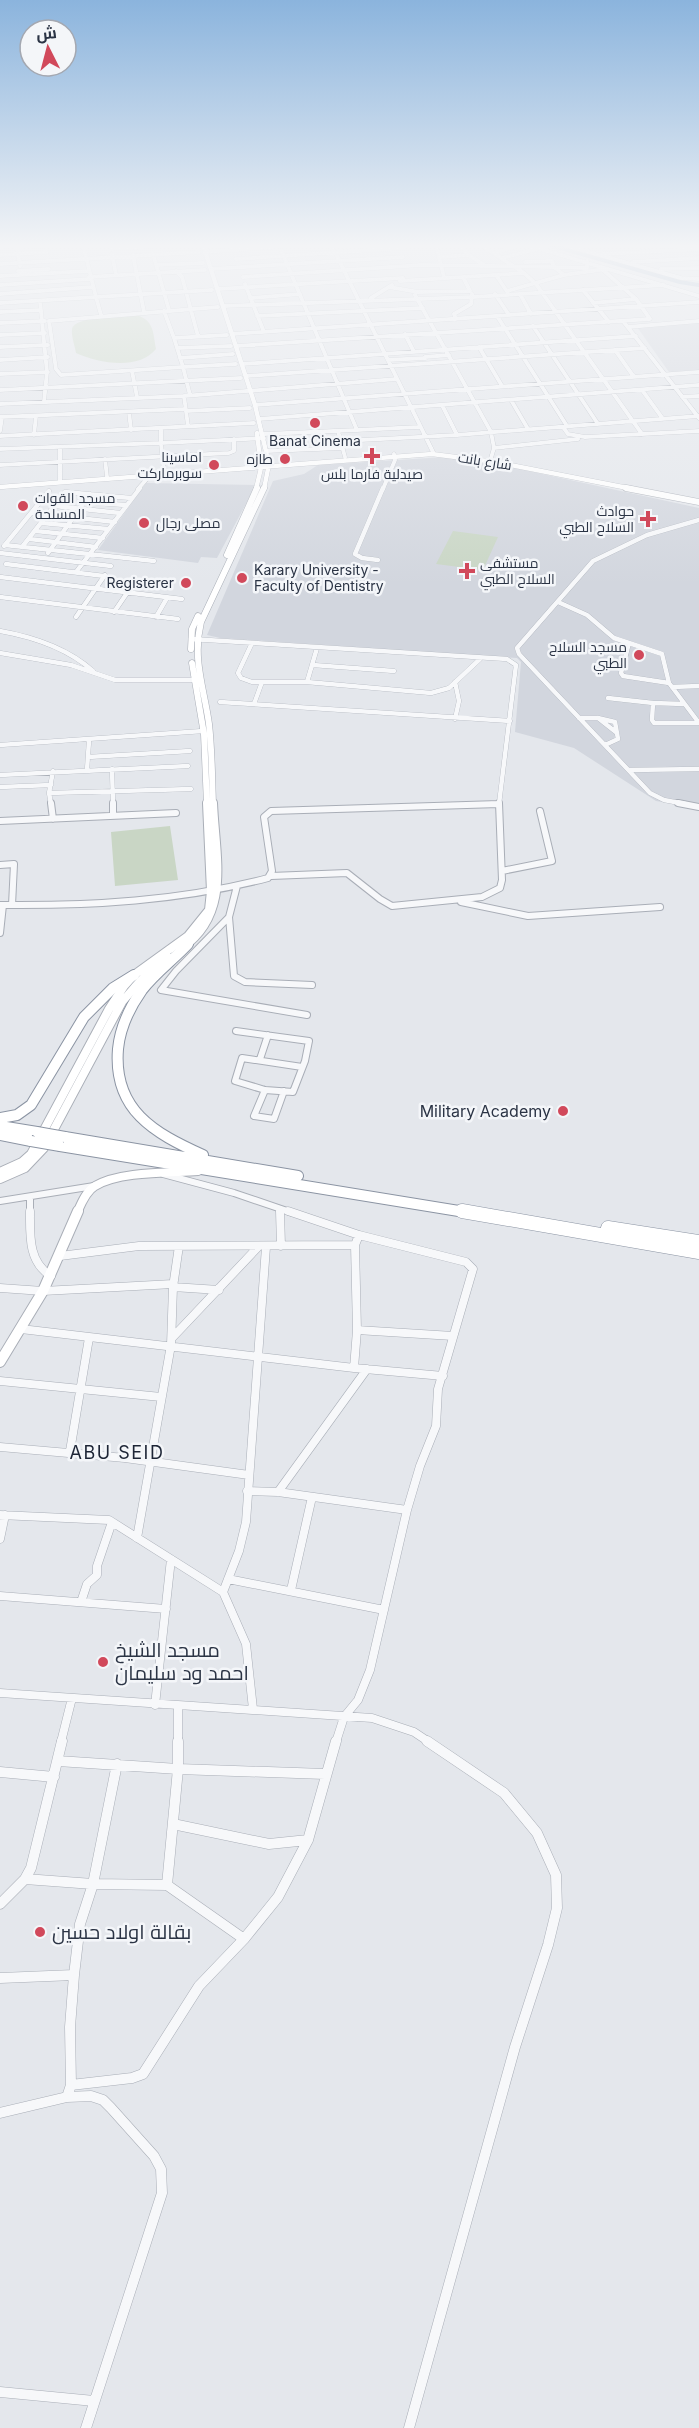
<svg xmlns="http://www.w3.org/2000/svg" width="699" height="2428" viewBox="0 0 699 2428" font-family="Inter,Cairo,sans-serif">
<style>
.built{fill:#d2d6de}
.green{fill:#c9d6c5}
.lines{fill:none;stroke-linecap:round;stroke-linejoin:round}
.canal{stroke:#9fb4cc;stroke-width:4}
.street-far4-casing{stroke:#a9aeb7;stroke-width:4.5}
.street-far3-casing{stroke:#a9aeb7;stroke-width:5}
.street-far2-casing{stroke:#a9aeb7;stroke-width:8}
.street-far1-casing{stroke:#a9aeb7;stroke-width:9}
.street-casing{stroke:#a9aeb7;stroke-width:11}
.secondary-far3-casing{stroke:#a9aeb7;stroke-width:5}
.secondary-far2-casing{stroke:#a9aeb7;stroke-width:7}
.secondary-far1-casing{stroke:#a9aeb7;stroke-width:10}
.secondary-casing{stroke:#a9aeb7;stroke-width:12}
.highway-far1-casing{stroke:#8b94a3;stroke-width:12}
.highway-casing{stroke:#8b94a3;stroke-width:15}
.street-far4{stroke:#f7f8fa;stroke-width:4}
.street-far3{stroke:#f7f8fa;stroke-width:4.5}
.street-far2{stroke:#f7f8fa;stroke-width:6}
.street-far1{stroke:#f7f8fa;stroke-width:8}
.street{stroke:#f7f8fa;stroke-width:10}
.secondary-far3{stroke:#fff;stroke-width:4.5}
.secondary-far2{stroke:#fff;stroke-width:6}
.secondary-far1{stroke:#fff;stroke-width:8}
.secondary{stroke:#fff;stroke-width:10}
.highway-far1{stroke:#fff;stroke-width:10}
.highway{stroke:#fff;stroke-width:14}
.highway-bridge-casing{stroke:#8b94a3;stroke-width:12;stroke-linecap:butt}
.highway-bridge{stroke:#fff;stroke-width:10}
.poi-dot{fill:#d1495b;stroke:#f4f6f9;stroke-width:2}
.labels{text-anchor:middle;stroke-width:5;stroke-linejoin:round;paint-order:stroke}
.far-poi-label{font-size:14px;fill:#2b3445;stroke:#f4f6f9;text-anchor:end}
.far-street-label{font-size:14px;fill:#2b3445;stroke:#f4f6f9}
.poi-label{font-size:16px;fill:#2b3445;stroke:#f4f6f9;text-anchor:end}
.neighbourhood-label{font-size:18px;letter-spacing:1.5px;fill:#1d2536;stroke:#f4f6f9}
.near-poi-label{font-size:20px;fill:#2b3445;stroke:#f4f6f9;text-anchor:start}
</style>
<rect width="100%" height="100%" fill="#e4e7ec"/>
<path class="built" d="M699,323V370L669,372L637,327Z
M445,457L478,460L699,508V808L656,801L574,748L515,732L521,662L517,658L220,638L207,635L273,481L304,474L318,465Z
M146,483L256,485L217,558L201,557L198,563L98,550Z"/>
<path class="green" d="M136,315C154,320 153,332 156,349C138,371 98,363 76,353C75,346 71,336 72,329C74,316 124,316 136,315Z
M453,531L498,537L483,570L436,564Z
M170,826L178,880L115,886L111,832Z"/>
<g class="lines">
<path class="canal" d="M550,245L680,282L699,285"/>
<defs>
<path id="street-far4" d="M279,245L357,430L419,427
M328,245L335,252L433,452
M436,245L444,277
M460,245L469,255
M527,245L699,296
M564,245L681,278L699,279
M17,246L20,266
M0,247L17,245
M17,247L46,246
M111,249L167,245
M205,252L298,245
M493,253L521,245
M112,254L116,275
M153,254L169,310
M603,254L699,249
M0,255L47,252
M133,255L144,312
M439,257L469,255L484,265
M502,258L537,249
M236,259L403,248
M525,262L552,261L554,267L587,268V261
M633,262L699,258
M0,264L199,252
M157,265L203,263
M211,269L403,257
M661,269L699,268
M18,271L49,269
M176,271L182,277L198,336
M524,273L536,284L642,434
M496,275L508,293
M564,275L606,269
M0,276L88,271
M89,277L205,270
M243,277L421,265L554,267L564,275L507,291
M400,281L463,277
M245,284L264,332
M0,285L90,279
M389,287L418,292L470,291L463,277L524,273L481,245
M218,289L403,278
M583,290L609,322
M0,294L92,287
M495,294L509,315
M520,294L531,314
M415,295L491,432L494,448L491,458
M250,298L300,294
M371,298L392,285
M40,301L47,372L44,402
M0,303L96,297L83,245
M593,303L636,299
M224,306L473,297L664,285
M164,311L174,338L227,335
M0,312L41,310
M101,315L96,297L212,290
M257,316L423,308
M497,316L567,426
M456,319L454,314L471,304L472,294
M623,321L699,418
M0,323L45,321
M533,326L598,424
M628,327L699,321
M232,334L699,302
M405,334L414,352
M0,335L45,333
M174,338L183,367L236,364
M236,346L650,319L636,299L603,270
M0,347L48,345
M479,347L502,386
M177,348L231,346
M615,350L634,377
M425,357L449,355
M180,358L233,354
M0,360L48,357
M388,360L426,358
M242,364L636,336
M132,371L137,397
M0,374L48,372
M246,376L645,348
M0,390L241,378
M642,390L663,419
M190,395L183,367L61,375L56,369L49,321L218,307
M184,396L188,426
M682,397L699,396
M511,400L528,429
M0,404L184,396L397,379
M255,405L699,372
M442,405L457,435
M186,411L250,408
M129,412L131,430
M0,417L185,409
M259,419L699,385
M563,427L568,434L585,437L699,431
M0,431L2,417
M338,431L345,457
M264,434L357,430
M34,435L36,416
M0,436L254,423
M342,441L457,435L699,416
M60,447V481
M494,448L578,439
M0,449L161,443V429
M267,451L343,448
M105,459L107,477
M0,465L229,453L234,451V439
M164,472L161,443L264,438
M138,489L152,473
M383,489L395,460L394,454"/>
<path id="street-far3" d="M84,502L125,505
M55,506L120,513
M32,513L115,522
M42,523L108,529
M36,531L103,538
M30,539L96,547
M5,545L154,561
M4,546L49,491
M22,547L65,492L131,498
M0,553L111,566
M48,553L90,494
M378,560L362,558L355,554L383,488
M6,564L104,576
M76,572L140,488
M0,577L182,599
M0,597L178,619
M558,602L587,615L614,638L662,654L669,683L699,723
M114,612L127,593
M76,617L105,575
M156,617L167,598
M0,631C34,637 67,648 93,671
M191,639L507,659L516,665L499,804
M252,643L238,673L241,678L252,682H307L431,693L449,688L480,659
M629,643L621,673L623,676L669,683
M0,653L71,665L115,680H193
M313,665L394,671
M307,682L317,648
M455,682L459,701L455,719
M672,687L699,686
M608,698L653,703L652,720L654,723H698
M220,702L510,721
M653,703L684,704
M254,704L262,682
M579,718H598L615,722L618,739L605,745
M598,718L617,733
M0,745L203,731
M88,757L190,751
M112,769L113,804
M87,770L89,741
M629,770L699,769
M0,775L188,766
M0,787L51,785
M49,793L191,789
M51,804L49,793L53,771
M491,804H499
M685,804L664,800L650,793L519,654L517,648L593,561L647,535L699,520"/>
<path id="street-far2" d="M51,803L53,819
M113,803V816
M678,803L699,807
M0,821L176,813
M0,865L14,864L12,905
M502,871L552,861L540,811
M271,876L347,873L380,899L392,906L482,897L500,888L502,880L499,803
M237,886L229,917L176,971L161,990L307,1015
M461,902L528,916L660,907
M0,905C91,906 180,901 268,878L272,871L264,817L271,811L499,804
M229,917L234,976L245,982L312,985
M0,933L3,905
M236,1031L309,1041L305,1061L293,1092L265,1090L235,1081L242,1058L302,1067
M260,1059L268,1035
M265,1090L254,1116L274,1119L284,1091
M163,1174L234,1193L293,1213
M0,1201L94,1186
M280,1209V1213
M30,1213V1197"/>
<path id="street-far1" d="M30,1211C30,1235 28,1262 51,1276
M280,1211L281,1246
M288,1211L359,1235L466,1262L473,1269L438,1389L436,1426L420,1466L407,1510L370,1670L358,1700L344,1717L336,1742
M60,1256L139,1246L355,1245
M173,1287L219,1290
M0,1288L43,1291L173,1284
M21,1329L354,1368L443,1376
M357,1330L453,1336
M172,1338L259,1246
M354,1368L357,1330L355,1245L359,1235
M0,1381L161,1397
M0,1447L125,1458L249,1475
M70,1451L89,1338
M247,1491L278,1492L407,1510
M278,1492L367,1369
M0,1515L109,1520L223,1592L246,1644L253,1709
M137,1538L171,1345L173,1287L179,1246
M0,1539L5,1515
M228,1579L384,1610
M291,1590L312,1497
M223,1592L239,1551L246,1522L266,1247
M0,1596L166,1609
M81,1602L87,1584L97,1575V1566L112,1522
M0,1693L372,1718L414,1732L429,1742
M155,1705L171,1559
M178,1706V1742
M61,1742L72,1698"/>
<path id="street" d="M58,1761L178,1769L325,1774
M0,1772L54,1777
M173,1824L269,1844L308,1840
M25,1879L93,1884L167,1885L244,1939
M167,1885L178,1769V1741
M0,1904L25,1879L31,1868L62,1741
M74,1975L80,1924L93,1884L117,1764
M0,1978L74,1975L70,2027L71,2085L67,2097L0,2113
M71,2085L132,2078L143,2074L199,1986L244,1939L278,1897L308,1840L336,1741
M67,2097L91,2096L103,2100L111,2108L154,2156L161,2169L162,2193L86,2428
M0,2392L94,2401
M409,2428L515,2047L548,1945L557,1908L556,1875L537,1833L504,1793L427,1741"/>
<path id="secondary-far3" d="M203,245L255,405L269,464L264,489
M0,487L432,454L495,462L633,489
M256,489L261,468L257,433"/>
<path id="secondary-far2" d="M626,488L699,502
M227,555L257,488
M191,649L192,629L198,616
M192,663L204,734L207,804
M213,804C212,778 212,750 209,724C204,688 192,659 201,622L264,488"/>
<path id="secondary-far1" d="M182,948C232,913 215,856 213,803
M0,1172L22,1162L31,1154L109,1009L124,986L134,975L188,936L209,910L211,891L207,803
M0,1179L25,1168L44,1148L122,1002L140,981L168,957
M77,1213C81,1204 86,1191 95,1186C120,1171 169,1173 198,1171"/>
<path id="secondary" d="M0,1362L43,1291L78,1211"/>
<path id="highway-far1" d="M188,944C173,960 155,973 142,990C130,1007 120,1028 118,1049C113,1110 154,1133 203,1155
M0,1118L17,1115L31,1105L84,1017L113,988L134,975
M0,1126L37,1132
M0,1135L31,1141
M65,1137L298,1176
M60,1146L471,1213"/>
<path id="highway" d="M462,1211L699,1252
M608,1228L699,1242"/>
</defs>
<use href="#street-far4" class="street-far4-casing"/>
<use href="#street-far3" class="street-far3-casing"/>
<use href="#street-far2" class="street-far2-casing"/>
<use href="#street-far1" class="street-far1-casing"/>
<use href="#street" class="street-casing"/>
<use href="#secondary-far3" class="secondary-far3-casing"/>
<use href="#secondary-far2" class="secondary-far2-casing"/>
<use href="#secondary-far1" class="secondary-far1-casing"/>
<use href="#secondary" class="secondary-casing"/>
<use href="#highway-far1" class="highway-far1-casing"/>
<use href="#highway" class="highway-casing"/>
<use href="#street-far4" class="street-far4"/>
<use href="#street-far3" class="street-far3"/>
<use href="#street-far2" class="street-far2"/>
<use href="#street-far1" class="street-far1"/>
<use href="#street" class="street"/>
<use href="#secondary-far3" class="secondary-far3"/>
<use href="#secondary-far2" class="secondary-far2"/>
<use href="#secondary-far1" class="secondary-far1"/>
<use href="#secondary" class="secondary"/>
<use href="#highway-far1" class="highway-far1"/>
<use href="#highway" class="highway"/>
<defs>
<path id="highway-bridge" d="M37,1132L65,1137
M31,1141L60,1146"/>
</defs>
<use href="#highway-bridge" class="highway-bridge-casing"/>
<use href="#highway-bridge" class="highway-bridge"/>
</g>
<linearGradient id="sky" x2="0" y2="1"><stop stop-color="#8bb4dd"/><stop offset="0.42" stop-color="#f3f4f6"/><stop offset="1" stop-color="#f3f4f6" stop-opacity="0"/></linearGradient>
<rect width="699" height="585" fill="url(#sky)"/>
<g class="poi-dot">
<circle cx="315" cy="423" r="6"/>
<path d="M369 447h6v6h6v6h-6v6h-6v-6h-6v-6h6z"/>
<circle cx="285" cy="459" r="6"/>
<circle cx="214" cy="465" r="6"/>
<circle cx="23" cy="506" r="6"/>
<path d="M645 510h6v6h6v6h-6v6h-6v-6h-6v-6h6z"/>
<circle cx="144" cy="523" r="6"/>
<path d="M464 562h6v6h6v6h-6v6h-6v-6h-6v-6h6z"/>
<circle cx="242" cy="578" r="6"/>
<circle cx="186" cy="583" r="6"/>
<circle cx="639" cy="655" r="6"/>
<circle cx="563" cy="1111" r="6"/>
<circle cx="103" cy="1662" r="6"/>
<circle cx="40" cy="1932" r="6"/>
</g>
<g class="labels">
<g class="far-poi-label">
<text x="315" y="446" text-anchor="middle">Banat Cinema</text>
<text x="202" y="462">اماسينا<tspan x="202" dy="16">سوبرماركت</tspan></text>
<text x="273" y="464">طازه</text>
<text x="372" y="479" text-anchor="middle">صيدلية فارما بلس</text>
<text x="35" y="503" text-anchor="start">مسجد القوات<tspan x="35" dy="16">المسلحة</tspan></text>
<text x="634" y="516">حوادث<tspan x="634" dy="16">السلاح الطبي</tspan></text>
<text x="156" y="528" text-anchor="start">مصلى رجال</text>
<text x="480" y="568" text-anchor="start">مستشفى<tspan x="480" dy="16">السلاح الطبي</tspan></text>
<text x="254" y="575" text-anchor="start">Karary University -<tspan x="254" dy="16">Faculty of Dentistry</tspan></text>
<text x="174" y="588">Registerer</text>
<text x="627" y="652">مسجد السلاح<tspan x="627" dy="16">الطبي</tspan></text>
</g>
<g class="far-street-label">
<text transform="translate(485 461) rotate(9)" y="5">شارع بانت</text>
</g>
<g class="poi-label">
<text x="551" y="1117">Military Academy</text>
</g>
<g class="neighbourhood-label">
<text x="117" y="1459">ABU SEID</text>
</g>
<g class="near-poi-label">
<text x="115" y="1657">مسجد الشيخ<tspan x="115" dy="23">احمد ود سليمان</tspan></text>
<text x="52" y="1939">بقالة اولاد حسين</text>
</g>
</g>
<g transform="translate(48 48) rotate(354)"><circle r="28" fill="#f4f6f9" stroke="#a4a8b1" stroke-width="1.5"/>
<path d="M0-4.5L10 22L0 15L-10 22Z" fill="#d1495b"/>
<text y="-9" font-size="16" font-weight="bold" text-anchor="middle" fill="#2b3445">ش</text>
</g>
</svg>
